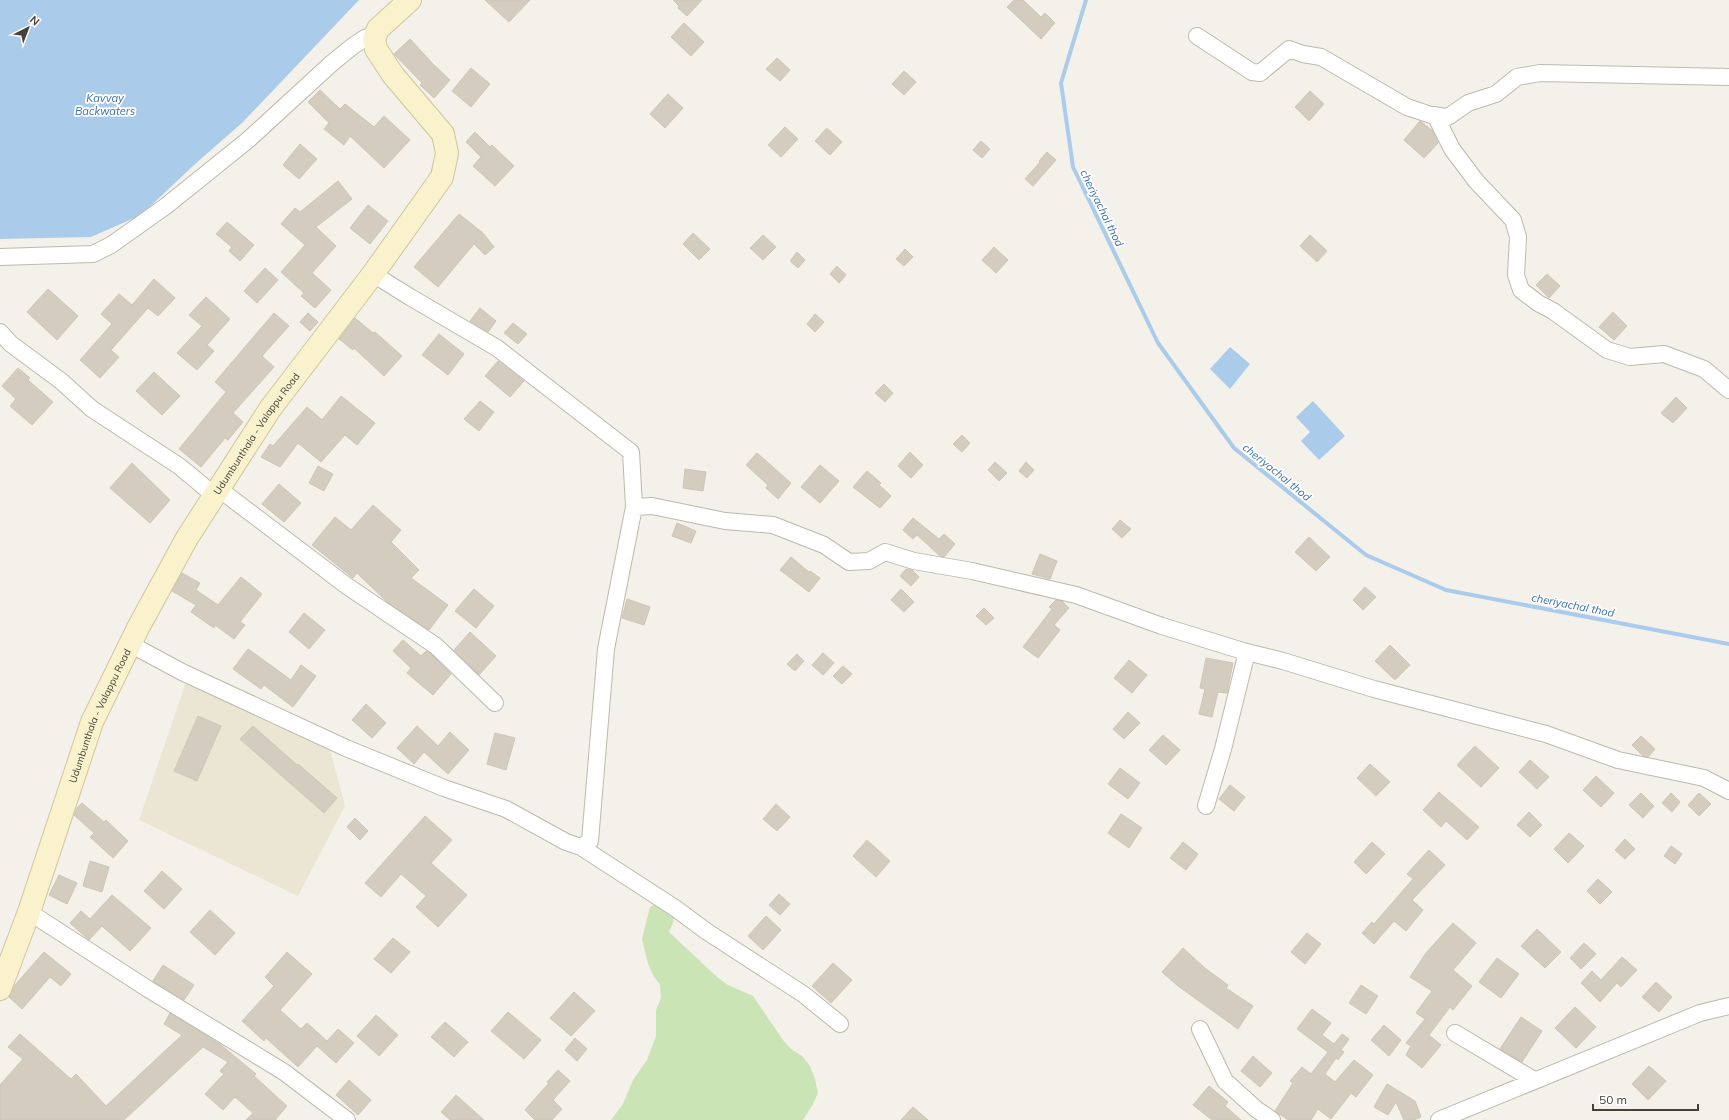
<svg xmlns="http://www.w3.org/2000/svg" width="1729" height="1120" viewBox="0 0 1729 1120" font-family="Mulish,sans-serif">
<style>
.education{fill:#ebe6d4}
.green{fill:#cbe4b5}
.water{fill:#abcbea}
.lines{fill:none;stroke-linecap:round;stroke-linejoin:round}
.stream{stroke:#abcbea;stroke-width:4}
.building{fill:#d4cdbf;stroke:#cec5b3}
.minor-casing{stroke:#beb9ac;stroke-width:18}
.secondary-casing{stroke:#cfc69c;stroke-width:24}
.minor{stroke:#fff;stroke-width:16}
.secondary{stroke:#faf2cc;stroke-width:22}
.labels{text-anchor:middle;stroke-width:3.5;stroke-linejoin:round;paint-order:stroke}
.street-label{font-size:10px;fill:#464238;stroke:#fff}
.water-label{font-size:11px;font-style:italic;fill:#3a71a9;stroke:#fff}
</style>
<rect width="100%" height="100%" fill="#f3f1e9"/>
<path class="education" d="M187,679L330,749L345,806L298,896L139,820Z"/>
<path class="green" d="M655,904L672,914L674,920L669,932L717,977L728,985L753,996L783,1040L791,1049L802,1056L810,1066L815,1079L818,1093L813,1104L803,1120H611L623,1104L633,1080L647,1060L656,1036V1010L661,998L660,985L653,975L648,964L642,939L650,907Z"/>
<path class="water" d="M0,0H359L243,122L194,165L141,215L91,237L0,239Z
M1230,347L1250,364L1230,389L1210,369Z
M1313,401L1345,436L1319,460L1301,441L1310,432L1296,417Z"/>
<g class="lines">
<path class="stream" d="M1086,0L1061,83L1073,167L1158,343L1234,448L1366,555L1446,590L1729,644"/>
</g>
<path class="building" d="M485,0H530L509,22Z
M673,0H702L687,16L678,8L679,6Z
M1014,0H1023L1041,17L1045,13L1055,23L1041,39L1007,7Z
M684,23L704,42L691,56L671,37Z
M410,39L433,64L450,80L434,98L420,85L422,83L394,54Z
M777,58L790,70L780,81L766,69Z
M471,68L490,84L471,107L452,91Z
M904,71L916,82L904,95L892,84Z
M320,90L340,109L345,104L374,127L384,116L410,140L384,168L350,136L344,145L324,129L329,123L308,102Z
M1310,91L1324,104L1309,121L1295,107Z
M668,94L683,108L665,128L650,114Z
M1420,121L1432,130L1438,143L1424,158L1404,140Z
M785,127L798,139L781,157L768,145Z
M827,128L842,142L830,155L815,141Z
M475,132L490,147L492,145L514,166L495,186L473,166L481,157L466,142Z
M981,141L990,149L982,158L973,150Z
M300,144L317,159L299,179L283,165Z
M1047,152L1056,160L1033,186L1025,179L1040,162L1039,161Z
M338,181L352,199L316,227L336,246L312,273L331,290L315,308L301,296L304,293L281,272L305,245L281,224L295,208L300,212Z
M368,205L388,221L370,244L350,228Z
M459,214L483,233L494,247L485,255L474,244L438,287L414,267Z
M227,222L254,245L240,261L229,251L232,247L216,234Z
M693,233L710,249L699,260L683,244Z
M763,235L776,247L763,260L750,248Z
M1310,235L1327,251L1317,262L1300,246Z
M994,247L1008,260L996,273L982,260Z
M905,249L913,257L904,266L896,259Z
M797,252L805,260L798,268L790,261Z
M837,266L846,275L839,283L830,274Z
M265,268L278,280L257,303L244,291Z
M1547,274L1560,286L1549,298L1536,285Z
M154,279L175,298L158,316L148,308L111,350L119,357L100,378L80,360L112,324L101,314L119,294L132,305Z
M48,289L78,316L57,340L27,312Z
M206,297L230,319L207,345L214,351L197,370L177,353L202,326L189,315Z
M480,308L496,321L488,332L470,321Z
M1613,312L1627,326L1614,340L1599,327Z
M274,313L289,326L262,356L274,367L233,413L243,422L228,440L225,438L201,467L179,449L226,392L215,382Z
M308,313L318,322L310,331L300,322Z
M815,314L824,322L815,332L807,324Z
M355,318L373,333L375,332L402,356L384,376L354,348L353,350L339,339Z
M513,323L527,334L518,344L504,333Z
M439,334L464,354L448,375L422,355Z
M498,361L524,381L510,397L485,376Z
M18,368L30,378L28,380L53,402L32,425L10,406L16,399L2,386Z
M154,372L180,396L162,415L136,391Z
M884,384L893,393L885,402L875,393Z
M341,396L375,423L357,445L345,435L321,462L298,443L280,467L261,457L270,444L273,446L307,407L322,420Z
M1676,397L1687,408L1673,423L1661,413Z
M480,401L494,412L479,431L464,419Z
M962,435L970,443L962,452L953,444Z
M910,452L923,465L911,478L898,466Z
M757,453L791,483L778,499L766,488L768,485L746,465Z
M995,462L1007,473L999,481L988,470Z
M1026,462L1034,470L1027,478L1019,471Z
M132,463L170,500L150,523L110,488Z
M820,465L839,481L820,503L801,487Z
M318,466L333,474L324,491L309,483Z
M685,469L706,472L703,491L683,488Z
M867,471L881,483L879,485L891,496L880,508L853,487Z
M279,484L301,503L284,522L262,504Z
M373,505L401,530L391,542L419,570L411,578L448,605L429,630L387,602L357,573L353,578L312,545L335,517L351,530Z
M913,518L939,539L944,534L955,544L944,557L940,556L917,535L913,539L903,530Z
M1120,520L1131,529L1122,538L1112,529Z
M677,523L696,531L691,543L672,536Z
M1309,537L1330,557L1316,571L1295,552Z
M1040,554L1057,561L1050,579L1032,574Z
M791,557L809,572L810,571L820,578L809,592L780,570Z
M906,569L912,570L919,577L911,586L900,576Z
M182,573L200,583L196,590L218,605L241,577L262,594L240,622L245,625L234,639L215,625L214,628L191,612L196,605L172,591Z
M1365,587L1376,597L1363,610L1353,600Z
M474,589L494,606L476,628L455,611Z
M901,589L914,602L904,612L891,600Z
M627,599L650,607L644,625L622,618Z
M1056,600L1062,601L1069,608L1054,625L1060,630L1038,658L1023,647L1052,609L1049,607Z
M984,608L994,618L986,625L976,616Z
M304,613L325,630L309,649L289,632Z
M470,632L496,656L479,675L454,650Z
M403,640L421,656L426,651L430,653L451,674L433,695L407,673L411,668L393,651Z
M1390,645L1410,665L1395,680L1375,661Z
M248,649L291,680L301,665L316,676L293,707L264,685L261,689L233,669Z
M823,653L834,663L823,675L812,665Z
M797,654L804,661L795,671L787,664Z
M1206,658L1233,663L1227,693L1218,692L1212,717L1199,714L1205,689L1200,688Z
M1129,660L1147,675L1132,693L1114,678Z
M843,666L852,674L842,684L833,676Z
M366,704L386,723L372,738L352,720Z
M1128,712L1140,723L1124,739L1113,729Z
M198,716L221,726L197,781L174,771Z
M253,726L297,765L298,764L337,798L324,813L240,739Z
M417,726L438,746L450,732L469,750L448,774L424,752L414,764L397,748Z
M495,733L515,738L506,770L487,764Z
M1163,735L1180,750L1166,765L1149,750Z
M1641,736L1655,749L1648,757L1643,756L1632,745Z
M1475,746L1499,768L1481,787L1457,765Z
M1530,760L1549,777L1537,789L1519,772Z
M1370,764L1390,782L1376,796L1357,778Z
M1120,768L1140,783L1128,799L1108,784Z
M1596,776L1614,793L1601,807L1583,790Z
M1230,785L1245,797L1234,811L1219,799Z
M1439,792L1479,827L1467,840L1446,821L1441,827L1423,810Z
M1641,793L1654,806L1643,818L1629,805Z
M1671,793L1680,802L1672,812L1662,803Z
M1699,793L1711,804L1699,816L1688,805Z
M82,803L104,822L106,820L128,841L113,858L90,837L94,833L74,815L77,808Z
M776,804L790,817L777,831L763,819Z
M1529,812L1542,825L1530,837L1517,825Z
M1121,814L1142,828L1129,848L1108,833Z
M425,816L452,840L431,863L467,895L438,927L416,907L426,896L401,874L381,897L365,883Z
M355,818L368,831L360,840L347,827Z
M1569,833L1584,846L1568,863L1554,849Z
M1625,839L1635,849L1625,859L1615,850Z
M867,840L890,861L876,877L853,856Z
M1183,842L1198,854L1186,870L1170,858Z
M1372,842L1385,854L1366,874L1354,862Z
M1671,846L1682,854L1675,864L1664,856Z
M1429,850L1445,865L1412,900L1423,910L1406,931L1394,921L1374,944L1362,933L1372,922L1374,924L1413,879L1407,874Z
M90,861L109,867L102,892L83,886Z
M162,871L182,889L164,909L144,891Z
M59,875L77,883L67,904L49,895Z
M1598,879L1612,892L1600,904L1587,891Z
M779,894L790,904L780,915L769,905Z
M112,895L151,928L130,951L102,926L89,940L70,923L81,911L90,919Z
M210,910L235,933L215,955L190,932Z
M766,916L781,930L763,950L748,936Z
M1453,923L1476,943L1453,970L1472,986L1453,1010L1450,1007L1429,1035L1441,1045L1422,1068L1406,1055L1411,1046L1406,1043L1425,1019L1416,1013L1432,991L1410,977L1426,953Z
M1537,929L1561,952L1545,968L1521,946Z
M1307,933L1321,944L1305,964L1291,952Z
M393,938L410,952L391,973L374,959Z
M1584,943L1596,954L1581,969L1570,958Z
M1183,948L1206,969L1228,985L1226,988L1253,1006L1238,1029L1178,986L1162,972Z
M44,952L71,974L61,986L50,977L22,1009L9,997L15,985Z
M287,952L312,974L280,1010L301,1029L307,1023L327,1041L338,1029L354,1043L336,1063L317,1046L298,1067L266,1038L264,1041L242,1021L274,986L265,977Z
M1622,957L1637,970L1621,987L1617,983L1600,1002L1581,983L1592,971L1601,980Z
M1497,958L1519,974L1501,998L1479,982Z
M833,963L852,980L831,1003L812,986Z
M163,965L194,985L184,1000L153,981Z
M1656,982L1672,997L1659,1012L1642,997Z
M1361,985L1378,996L1366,1014L1349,1003Z
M574,992L595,1011L571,1036L550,1018Z
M1575,1007L1596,1027L1576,1048L1555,1028Z
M1312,1009L1331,1023L1322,1035L1334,1044L1342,1034L1349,1039L1341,1050L1344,1052L1338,1060L1336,1058L1325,1074L1335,1082L1354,1060L1373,1075L1356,1097L1351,1093L1331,1119L1318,1109L1311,1120H1288L1275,1111L1293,1083L1290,1081L1302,1067L1311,1074L1328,1052L1297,1029Z
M508,1012L541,1040L524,1059L491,1031Z
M170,1013L221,1045L256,1074L254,1076L287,1106L275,1120H246L253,1113L235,1097L223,1110L205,1094L224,1074L220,1071L228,1062L203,1047L124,1120H0V1085L23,1059L8,1047L20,1034L71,1079L76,1074L106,1106L182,1035L164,1024Z
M376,1015L398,1035L379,1056L357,1036Z
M1521,1017L1542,1031L1522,1062L1500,1049Z
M445,1022L468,1042L454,1057L431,1037Z
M1384,1025L1401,1040L1389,1056L1371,1040Z
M575,1038L587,1049L577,1061L565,1050Z
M1253,1056L1272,1073L1260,1087L1241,1071Z
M1649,1066L1666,1081L1648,1100L1632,1084Z
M558,1070L570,1081L553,1100L562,1109L552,1120H535L525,1110L549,1083L547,1082Z
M349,1080L371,1100L358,1115L336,1095Z
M1387,1084L1415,1101L1421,1117L1414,1120H1404L1396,1102L1388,1115L1374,1107Z
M1209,1086L1228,1102L1225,1106L1241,1120H1212L1193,1105Z
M456,1095L484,1120H450L441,1112Z
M913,1107L928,1120H901Z"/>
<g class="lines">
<defs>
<path id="minor" d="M1197,36L1252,72L1260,73L1289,49L1303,54L1321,57L1407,107L1431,115L1448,117L1468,103L1496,94L1517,77L1540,73L1729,77
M1435,115L1452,149L1476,181L1513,220L1518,237L1516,275L1521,290L1538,303L1553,311L1607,350L1630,357L1664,354L1704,369L1729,390
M0,257L93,254L111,245L166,206L248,140L332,63L353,46L365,38L376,35
M373,274L410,297L497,348L631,452L634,507L652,506L725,521L773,525L824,545L849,562L869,561L885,552L914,561L972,571L1076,595L1162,626L1243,651L1283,661L1374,689L1546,734L1618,760L1704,778L1729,791
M0,332L11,344L61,381L92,409L179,466L214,495
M219,489L347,586L436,646L495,703
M130,644L182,672L346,748L444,788L506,809L566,842L581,847L590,841L606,649L634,507
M1206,806L1223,749L1247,652
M581,847L675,908L706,931L803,994L840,1024
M29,912L148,989L284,1072L347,1120
M1200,1029L1225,1081L1256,1109L1272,1120
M1455,1033L1534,1080
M1439,1120L1700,1013L1729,1006"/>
<g id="secondary">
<path id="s1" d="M0,989L29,912L92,722L138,628L187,538L270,409L373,274L442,177L447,153L443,134L393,75L376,49L374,39L378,29L410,0"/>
</g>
</defs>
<use href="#minor" class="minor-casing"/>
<use href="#secondary" class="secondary-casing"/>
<use href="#minor" class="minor"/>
<use href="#secondary" class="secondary"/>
</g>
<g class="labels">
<g class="street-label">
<text dy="4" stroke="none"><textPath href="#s1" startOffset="615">Udumbunthala - Valappu Road</textPath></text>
<text dy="4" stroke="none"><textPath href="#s1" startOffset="291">Udumbunthala - Valappu Road</textPath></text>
</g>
<g class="water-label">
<text x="105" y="102">Kavvay<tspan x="105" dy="13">Backwaters</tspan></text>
<text transform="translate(1102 208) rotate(64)" y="4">cheriyachal thod</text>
<text transform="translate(1277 472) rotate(39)" y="4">cheriyachal thod</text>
<text transform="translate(1573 605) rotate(11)" y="4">cheriyachal thod</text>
</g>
</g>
<g transform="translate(28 28) rotate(42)" stroke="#ffffff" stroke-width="3" paint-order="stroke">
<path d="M0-3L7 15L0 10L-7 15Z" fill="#464238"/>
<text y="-6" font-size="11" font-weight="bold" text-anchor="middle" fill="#464238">N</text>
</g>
<path d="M1593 1104v6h105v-6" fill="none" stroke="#464238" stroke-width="2"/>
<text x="1599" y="1104" font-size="12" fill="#464238" stroke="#ffffff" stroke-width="3" paint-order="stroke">50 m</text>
</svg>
